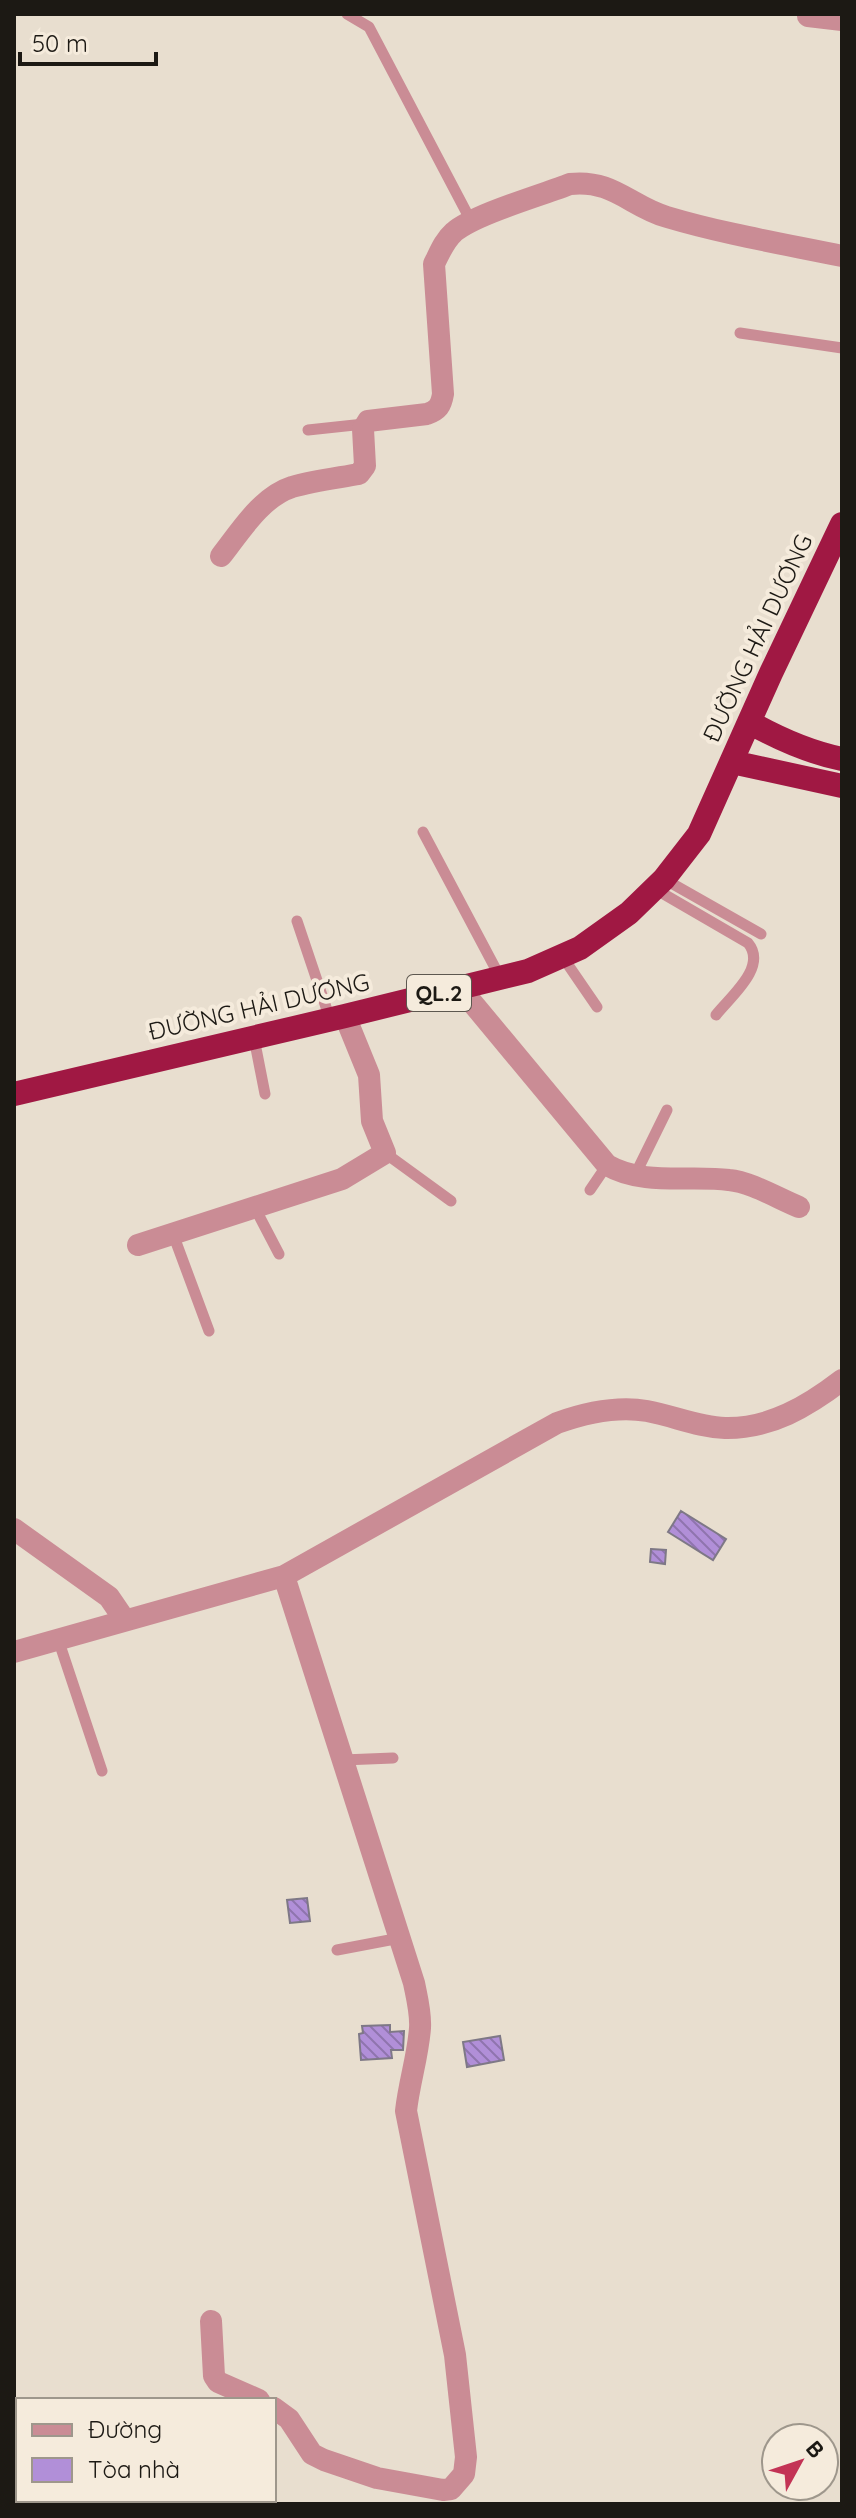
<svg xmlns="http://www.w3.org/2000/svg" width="856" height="2518" viewBox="0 0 856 2518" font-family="Quicksand,sans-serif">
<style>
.building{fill:url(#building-back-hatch);stroke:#7e7886;stroke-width:2}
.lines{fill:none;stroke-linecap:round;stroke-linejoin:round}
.lane{stroke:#ca8c95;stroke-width:11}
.street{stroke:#ca8c95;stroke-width:22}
.highway{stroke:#a01843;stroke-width:24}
.labels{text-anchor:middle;stroke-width:8;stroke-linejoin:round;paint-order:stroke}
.shield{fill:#f5ebdc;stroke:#5d5850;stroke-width:2}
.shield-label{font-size:22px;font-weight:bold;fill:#1c1914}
.street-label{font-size:24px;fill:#1c1914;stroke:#f5ebdc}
</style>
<defs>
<pattern id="building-back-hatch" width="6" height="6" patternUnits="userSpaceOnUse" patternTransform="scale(2)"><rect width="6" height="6" fill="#b18fd8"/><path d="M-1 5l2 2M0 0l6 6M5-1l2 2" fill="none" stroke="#8f74ae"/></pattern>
</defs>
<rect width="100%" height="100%" fill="#e8decf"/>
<path class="building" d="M681,1511L726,1539L713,1560L668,1532Z
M651,1549L666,1550L665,1564L650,1562Z
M307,1898L310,1921L290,1923L287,1900Z
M390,2025V2032L404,2031L403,2050H391L392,2058L361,2060L359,2034L363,2033L362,2026Z
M500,2036L504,2060L467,2067L463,2042Z"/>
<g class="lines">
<path class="lane" d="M347,14L369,27L471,221
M740,333L842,348
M308,430L364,424
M423,832L500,977
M664,879L761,934
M655,889L748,943C768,967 730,997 716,1015
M297,921L330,1019
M562,956L597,1007
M254,1038L265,1094
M385,1153L451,1201
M635,1175L667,1110
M590,1190L607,1165
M255,1208L279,1254
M173,1234L209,1331
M58,1639L102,1771
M343,1760L393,1758
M337,1950L400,1938"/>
<path class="street" d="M808,16L842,20
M221,556C240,532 261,497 292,487C313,481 337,478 359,474L365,466L363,429L368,421L427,414C438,410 441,406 443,394L434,264C440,252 444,241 454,232C475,214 542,195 570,184C613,179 631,207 667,217C724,234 784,244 842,256
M460,988L607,1165C643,1186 690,1175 729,1180C751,1182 779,1199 799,1207
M138,1245L342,1179L385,1153L372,1121L369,1075L345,1016
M14,1529L109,1597L124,1619
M14,1652L284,1576L557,1423C585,1413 618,1406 647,1411C674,1416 698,1427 725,1428C770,1429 808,1406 842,1380
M211,2321L214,2376L218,2382L259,2400
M274,2408L289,2419L312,2454L324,2460L377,2478L443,2490L451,2489L464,2474L466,2457L455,2355L406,2111C409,2083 418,2056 420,2028C421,2013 417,1998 414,1983L284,1576"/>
<path class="highway" d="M749,722C779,739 808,752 842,759
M732,762L842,786
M14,1094L345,1016L528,971L580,948L629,913L664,879L699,834L771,673L842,524"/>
</g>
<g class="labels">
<rect class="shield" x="407" y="975" width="64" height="36" rx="6"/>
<g class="shield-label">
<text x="439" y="1001">QL.2</text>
</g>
<g class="street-label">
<text transform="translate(758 638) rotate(-65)" y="8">ĐƯỜNG HẢI DƯƠNG</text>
<text transform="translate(259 1007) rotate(-13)" y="8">ĐƯỜNG HẢI DƯƠNG</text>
</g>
</g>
<rect width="856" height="2518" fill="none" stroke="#1c1914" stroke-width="32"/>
<rect x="16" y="2398" width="260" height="104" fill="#f5ebdc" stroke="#9e978c" stroke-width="2"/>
<rect x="32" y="2424" width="40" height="12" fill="#ca8c95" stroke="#9e978c" stroke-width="2"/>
<text x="88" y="2438" font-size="24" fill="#1c1914">Đường</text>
<rect x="32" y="2458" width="40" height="24" fill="#b18fd8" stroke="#9e978c" stroke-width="2"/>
<text x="88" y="2478" font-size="24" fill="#1c1914">Tòa nhà</text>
<g transform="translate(800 2462) rotate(50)"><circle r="38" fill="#f5ebdc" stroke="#9e978c" stroke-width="2"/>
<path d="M0-6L14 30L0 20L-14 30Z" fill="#c33355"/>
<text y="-12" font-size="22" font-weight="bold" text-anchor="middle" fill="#1c1914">B</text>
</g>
<path d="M20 52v12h136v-12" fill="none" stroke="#1c1914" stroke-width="4"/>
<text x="32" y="52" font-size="24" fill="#1c1914" stroke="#f5ebdc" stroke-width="6" paint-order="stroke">50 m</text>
</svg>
